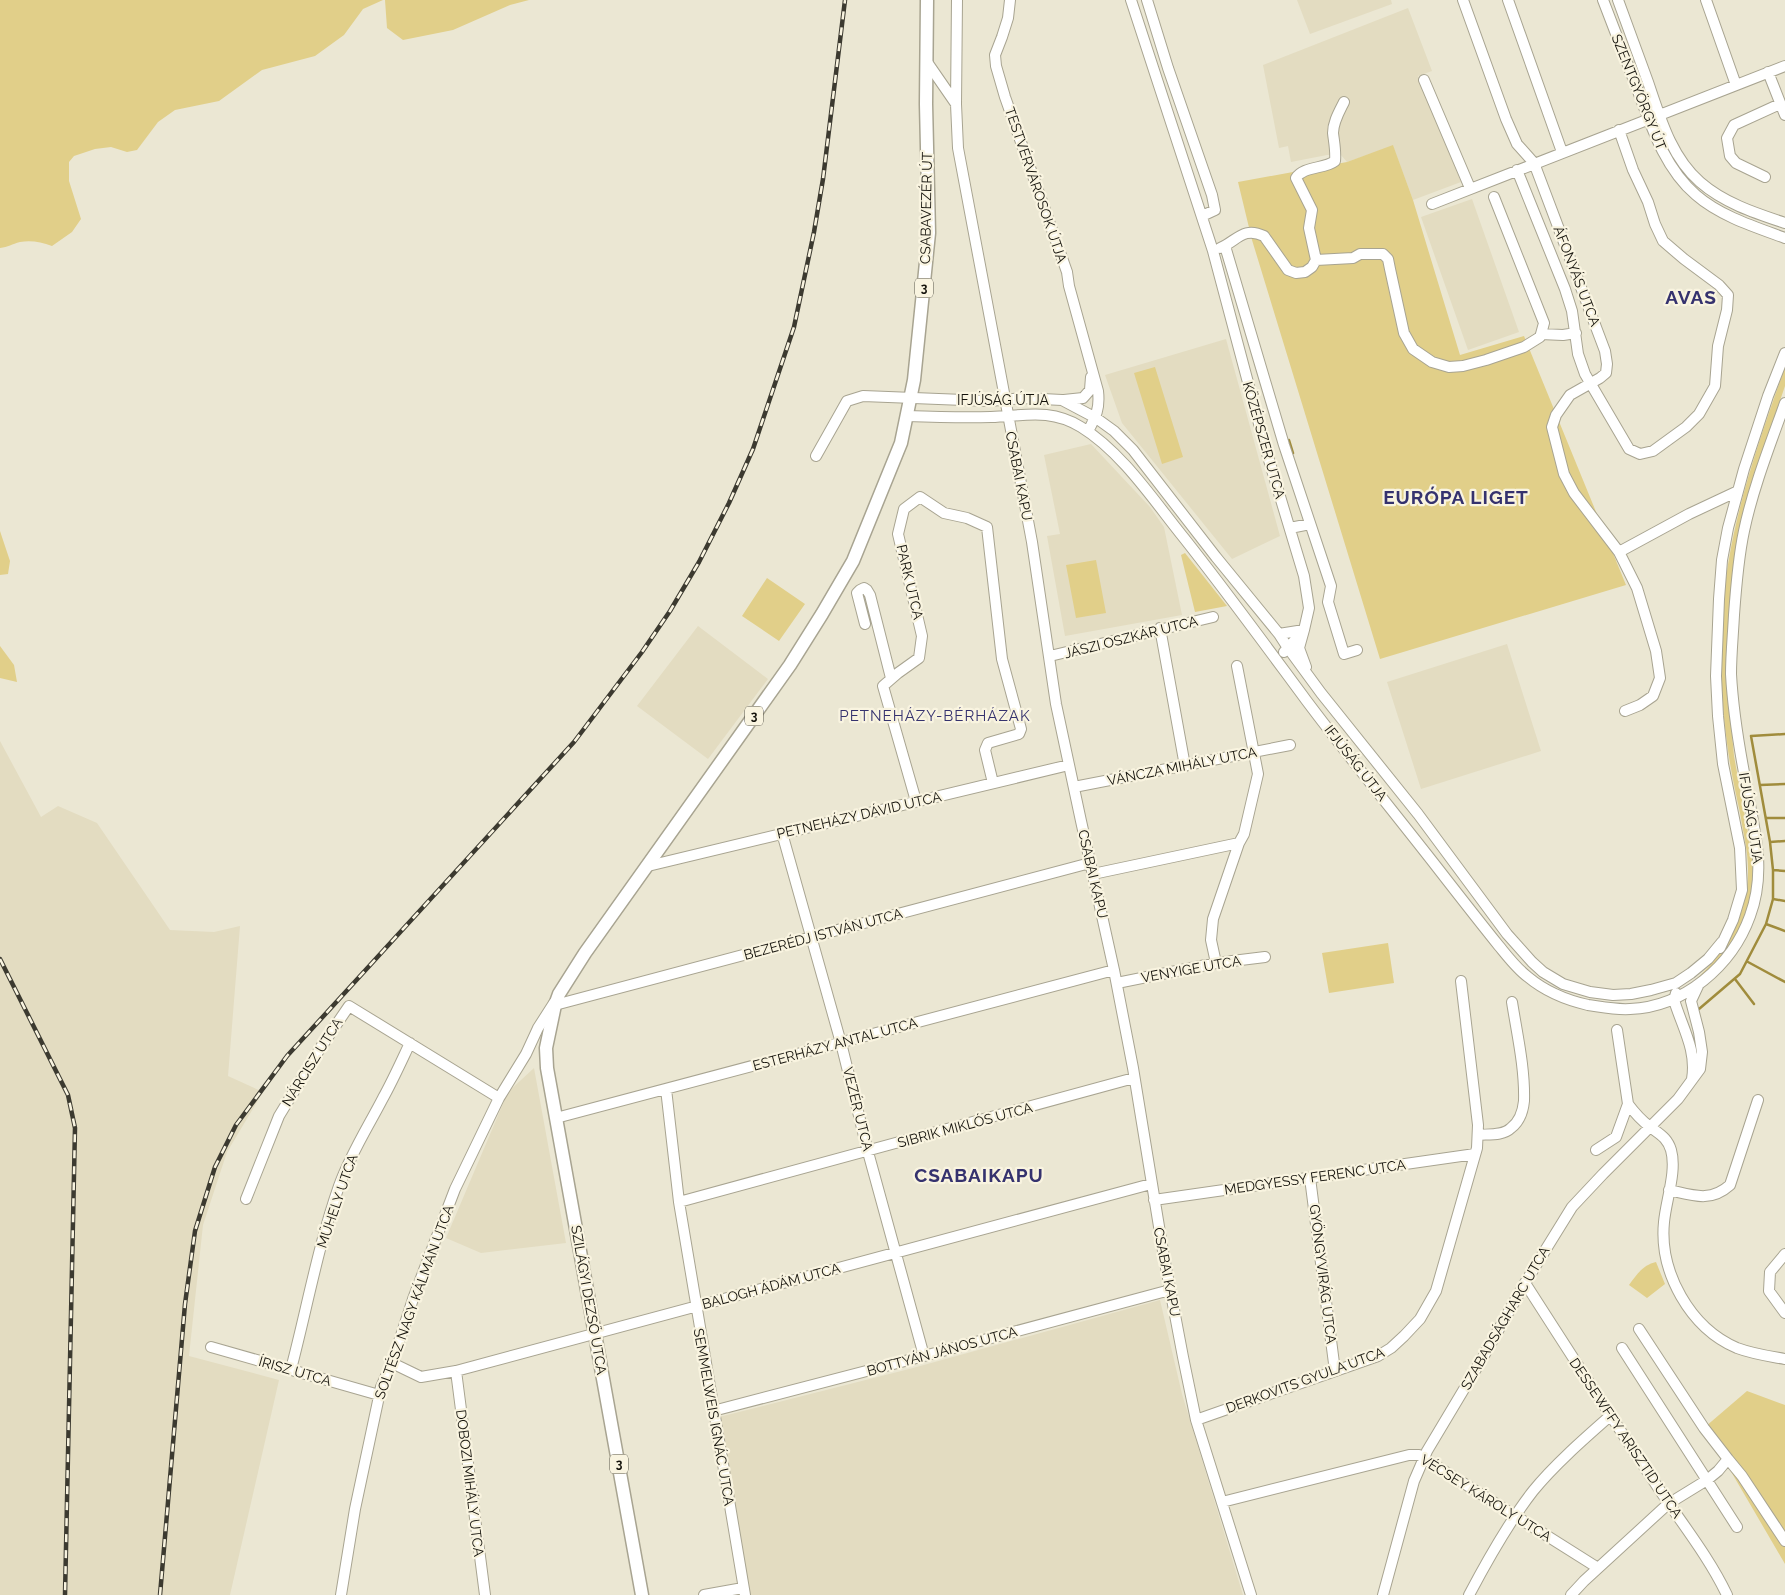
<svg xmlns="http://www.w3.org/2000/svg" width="1785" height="1595" viewBox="0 0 1785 1595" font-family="Raleway,sans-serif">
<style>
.built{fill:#e3dcc1}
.green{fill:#e1cf89}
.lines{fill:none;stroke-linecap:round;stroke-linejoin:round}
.stream{stroke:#a08c3c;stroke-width:2.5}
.minor-casing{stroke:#a8a491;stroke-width:12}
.major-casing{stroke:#a8a491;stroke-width:15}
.minor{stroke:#fff;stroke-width:10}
.major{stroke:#fff;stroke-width:12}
.rail-casing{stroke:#3c3a30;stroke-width:4.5}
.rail{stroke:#f9f4e0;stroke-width:2.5;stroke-dasharray:8;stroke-linecap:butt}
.labels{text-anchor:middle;stroke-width:4.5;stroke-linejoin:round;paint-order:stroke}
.shield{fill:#f9f4e0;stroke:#59564b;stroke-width:1}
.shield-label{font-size:12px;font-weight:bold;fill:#14120b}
.street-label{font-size:14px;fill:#14120b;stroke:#f9f4e0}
.neighbourhood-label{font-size:15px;letter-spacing:1px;fill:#35326e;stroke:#f9f4e0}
.district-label{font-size:19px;font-weight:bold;letter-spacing:1px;fill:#35326e;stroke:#f9f4e0}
</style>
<rect width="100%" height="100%" fill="#ebe7d3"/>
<path class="built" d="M1297,0H1391L1392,4L1310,34Z
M1408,8L1432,71L1418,76L1461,182L1413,200L1393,146L1347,162L1341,155H1327L1291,162L1288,146L1279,148L1263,65Z
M1472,199L1519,332L1468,350L1421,217Z
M1226,339L1280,536L1232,559L1122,423L1105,375Z
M1091,444L1150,507L1164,527L1182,615L1065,636L1047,536L1060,534L1044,455Z
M698,626L768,679L708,759L637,706Z
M1507,644L1541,751L1421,789L1387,682Z
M0,741L41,817L58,806L97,823L170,930L214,932L240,926L228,1076L263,1092L227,1152L203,1225L189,1356L279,1380L230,1595H0Z
M534,1068L566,1243L481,1253L446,1238L508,1092Z
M1160,1300L1182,1394L1243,1595H748L719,1417L913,1368Z"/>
<path class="green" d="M0,0H383L363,9L344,35L315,56L262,70L219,101L175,110L158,122L137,150L127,152L111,147L95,149L74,156L69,162V181L81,219L72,232L52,246C41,242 31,240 20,242C12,244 8,247 0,248Z
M385,0H529L510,5L453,30L403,40L387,28Z
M1393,145L1413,200L1460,355L1524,336L1626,585L1380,659L1252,240L1238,182L1347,162Z
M1155,367L1183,457L1162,464L1134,373Z
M1785,367V386L1770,430L1731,596L1728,632V686L1731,723L1734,756L1752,855C1758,904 1735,954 1694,981C1726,953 1749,913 1748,869C1748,851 1743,832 1740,813C1735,790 1730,767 1727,743C1721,702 1720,660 1722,618C1727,531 1756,449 1785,367Z
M0,531L10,561L8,574L0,575Z
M1185,553L1227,606L1195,612L1181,555Z
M1096,560L1106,613L1076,618L1066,565Z
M767,578L805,604L779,641L742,616Z
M0,646L14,665L17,682L0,678Z
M1388,943L1394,983L1329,993L1322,953Z
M1656,1262L1665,1284L1647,1298L1629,1285C1637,1274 1643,1265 1656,1262Z
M1747,1391L1785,1405V1564L1705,1427Z"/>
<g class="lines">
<path class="stream" d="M1289,440L1293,453
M1760,785L1785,784
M1767,818H1785
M1770,842L1785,841
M1773,870L1785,871
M1773,899L1785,901
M1766,924L1785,931
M1748,962L1785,982
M1735,979L1754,1004
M1699,1009L1740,974L1766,924L1773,899V870L1770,842L1751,736L1785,734"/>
<defs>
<path id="minor" d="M957,0L956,104L958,148L1032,542L1056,704L1081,821L1114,970L1133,1068L1164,1257L1183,1357L1196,1420L1251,1595
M1010,0L1008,18L1002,37L995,55L996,66L1005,97L1067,272L1069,286L1098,391C1100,408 1096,417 1088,431
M1131,0L1213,251L1266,450L1304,576L1309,608L1304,630L1284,652
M1147,0L1168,68L1212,195L1215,210L1202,216
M1463,0L1506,119L1517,144L1534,163L1605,351L1607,364L1606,373L1600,378L1570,395L1556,415L1552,427L1564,474L1574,493L1619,552L1637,588L1656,651L1660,678L1653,696L1640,705L1625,711
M1508,0L1562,152
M1603,0C1613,26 1623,52 1633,78C1649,119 1662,166 1696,195C1720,216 1755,227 1785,238
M1618,0C1628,27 1638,55 1648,82C1660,117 1671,157 1700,182C1724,203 1755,213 1785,223
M1706,0L1736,85
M927,62L956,104
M1768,72L1785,115
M1424,80L1470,188
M1517,170L1565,289L1572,311L1578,354L1585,374L1629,449L1640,454L1653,451L1686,427L1699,414L1715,386L1718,346L1727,310L1728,295L1719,285L1684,259L1663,241L1655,224L1648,202L1633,170L1619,130
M1765,177L1736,163L1730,156L1727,138L1734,125L1780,104
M1494,197L1544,323L1541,334L1563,335L1576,333
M1432,204L1785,66
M1225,246L1284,445L1331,586L1328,602L1344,654L1357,650
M1220,248C1237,241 1243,226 1264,236L1288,270L1296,273L1305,272L1312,267L1316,260L1309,228L1312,210L1296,178C1303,166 1325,169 1335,161C1336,151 1334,142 1333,133C1333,122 1339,112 1344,102
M1316,260L1353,258L1360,254H1383L1388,259L1390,269L1404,333L1413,349L1432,362L1449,367L1463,366L1486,360L1524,347L1540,337L1541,334
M1064,400L1083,398L1090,390L1091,377
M906,416C934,417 963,418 991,417C1024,416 1050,408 1081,427C1122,452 1154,501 1184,538C1226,591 1266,646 1306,700C1348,756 1393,811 1436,866C1457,893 1478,920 1499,946C1508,957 1517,969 1528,977C1546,992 1566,1000 1588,1005C1602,1007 1616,1010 1630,1009C1684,1007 1732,966 1750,916C1767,870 1754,830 1746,783C1739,747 1733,711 1731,674C1731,655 1733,635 1734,615C1736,587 1738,559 1744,531C1753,488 1770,445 1785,403
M816,456L847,401L863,396L989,401L1023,398L1062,400L1096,418L1114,431L1133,450L1216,557L1279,634L1288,648L1321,693L1418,814L1507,934L1532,962L1543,972L1563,984L1590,992L1613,995L1631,994L1651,990L1676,983L1691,973L1708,959L1722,942
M1290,528L1310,524
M1619,552L1689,514L1738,491
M865,624L857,593L860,590L864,588L867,590L870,595L891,678
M1160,628L1185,766
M1279,634L1304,630L1299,648L1306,667
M1050,656L1213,617
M1074,787L1290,745
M916,801L883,686L898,673L919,658L922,636L898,534L904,509L920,497L944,513L967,518L987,527L1002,659L1021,729L1019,734L988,743L985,750L993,783
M782,833L841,1043L868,1152L924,1356
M648,866L1069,765
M1093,874L1239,843
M1720,948L1733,920L1742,890L1740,848L1723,764L1718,716L1716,676L1719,599L1722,560L1728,528L1744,469L1768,396L1785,353
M1216,963L1211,940L1213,919L1239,843L1244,834L1258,774L1237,666
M1117,983L1216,963L1265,957
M1676,993L1674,1000C1682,1027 1697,1050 1692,1079
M555,1005L1090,863
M666,1089L679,1202L745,1595
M1628,1104C1634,1112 1641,1120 1649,1126C1659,1134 1667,1137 1671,1150C1677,1171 1666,1200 1664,1222C1659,1272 1690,1328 1737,1348C1753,1354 1768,1356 1785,1359
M556,1118L1114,970
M1478,1135C1488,1134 1503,1136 1511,1128C1519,1122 1523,1111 1524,1101C1525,1068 1517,1034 1512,1002
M1596,1150L1616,1137L1628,1104L1617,1030
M1310,1178L1335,1371
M1669,1190C1692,1195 1710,1203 1730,1185L1758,1100
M246,1199L279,1116L321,1047L349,1006L499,1098
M1154,1200L1475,1154
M679,1202L1134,1078
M1785,1254L1770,1272L1769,1291L1785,1313
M1525,1283C1568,1350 1611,1417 1655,1483C1679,1520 1708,1555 1727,1595
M211,1347L379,1395
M1622,1348L1737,1527
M392,1363L421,1377L456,1371L1151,1184
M291,1369C307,1308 318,1246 339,1186C350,1155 368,1127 383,1098C393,1080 401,1062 410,1043
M456,1371L485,1595
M713,1411L924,1356L1170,1290
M1196,1420L1378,1356L1391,1348L1404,1336L1420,1319L1436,1291L1477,1148L1478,1125L1461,981
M1728,1459L1742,1476L1785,1541
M1222,1502L1409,1455H1419L1598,1568
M341,1595L355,1509L381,1387L392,1363L413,1299L455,1189L499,1098L526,1054L538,1028L554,1003
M704,1595L743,1588
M1383,1595L1414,1481L1427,1451L1482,1359L1525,1283L1572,1207L1603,1174L1678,1099L1700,1069L1702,1052L1699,1032L1691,1001L1698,986
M1469,1595C1488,1559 1508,1523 1533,1491C1554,1465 1585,1438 1610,1416
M1571,1595L1584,1581L1668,1504L1707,1480L1718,1471L1728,1459L1704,1428L1639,1329"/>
<path id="major" d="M642,1595L547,1068L546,1048L555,1005L559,994L585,953L790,665L822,614L853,561L901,443L914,380L929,233L926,104L927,0"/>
</defs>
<use href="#minor" class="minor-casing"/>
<use href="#major" class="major-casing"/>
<use href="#minor" class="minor"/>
<use href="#major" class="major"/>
<defs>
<path id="rail" d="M0,959L68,1095L75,1128L65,1595
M160,1595L185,1304L195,1231L215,1167L236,1125L287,1056L574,742L642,652L670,611L699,562L729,503L753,449L794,327L814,232L823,179L845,0"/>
</defs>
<use href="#rail" class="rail-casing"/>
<use href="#rail" class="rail"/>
</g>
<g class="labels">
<g class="shield">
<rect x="915" y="278.5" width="18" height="19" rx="4"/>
<rect x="745" y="706.5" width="18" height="19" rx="4"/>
<rect x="610" y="1454.5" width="18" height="19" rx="4"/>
</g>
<g class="shield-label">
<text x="924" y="292">3</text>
<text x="754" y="720">3</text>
<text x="619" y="1468">3</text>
</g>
<g class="street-label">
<text transform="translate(1639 92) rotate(68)" y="5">SZENTGYÖRGY ÚT</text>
<text transform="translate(1036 185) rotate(71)" y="5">TESTVÉRVÁROSOK ÚTJA</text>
<text transform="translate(926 208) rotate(-89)" y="5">CSABAVEZÉR ÚT</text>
<text transform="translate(1577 276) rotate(69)" y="5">ÁFONYÁS UTCA</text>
<text x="1003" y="405">IFJÚSÁG ÚTJA</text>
<text transform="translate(1264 440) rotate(74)" y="5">KÖZÉPSZER UTCA</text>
<text transform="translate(1019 476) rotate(79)" y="5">CSABAI KAPU</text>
<text transform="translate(910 582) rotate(77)" y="5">PARK UTCA</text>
<text transform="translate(1131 637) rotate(-14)" y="5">JÁSZI OSZKÁR UTCA</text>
<text transform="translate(1356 763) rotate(52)" y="5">IFJÚSÁG ÚTJA</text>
<text transform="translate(1182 766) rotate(-11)" y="5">VÁNCZA MIHÁLY UTCA</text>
<text transform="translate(859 815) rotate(-13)" y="5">PETNEHÁZY DÁVID UTCA</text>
<text transform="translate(1751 818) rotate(81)" y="5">IFJÚSÁG ÚTJA</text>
<text transform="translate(1093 874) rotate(77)" y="5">CSABAI KAPU</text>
<text transform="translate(823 934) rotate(-15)" y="5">BEZERÉDJ ISTVÁN UTCA</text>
<text transform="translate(1191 969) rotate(-10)" y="5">VENYIGE UTCA</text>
<text transform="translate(835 1044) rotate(-15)" y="5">ESTERHÁZY ANTAL UTCA</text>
<text transform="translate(312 1062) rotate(-58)" y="5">NÁRCISZ UTCA</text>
<text transform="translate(858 1109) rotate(76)" y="5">VEZÉR UTCA</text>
<text transform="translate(965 1125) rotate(-15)" y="5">SIBRIK MIKLÓS UTCA</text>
<text transform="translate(1315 1177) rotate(-8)" y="5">MEDGYESSY FERENC UTCA</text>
<text transform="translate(337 1201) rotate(-71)" y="5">MŰHELY UTCA</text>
<text transform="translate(1167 1272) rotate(79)" y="5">CSABAI KAPU</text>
<text transform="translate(1323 1274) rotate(83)" y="5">GYÖNGYVIRÁG UTCA</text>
<text transform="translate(771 1286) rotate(-15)" y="5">BALOGH ÁDÁM UTCA</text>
<text transform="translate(589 1300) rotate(80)" y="5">SZILÁGYI DEZSŐ UTCA</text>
<text transform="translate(414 1302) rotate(-70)" y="5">SOLTÉSZ NAGY KÁLMÁN UTCA</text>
<text transform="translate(1505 1318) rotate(-60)" y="5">SZABADSÁGHARC UTCA</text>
<text transform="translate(942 1351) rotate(-15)" y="5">BOTTYÁN JÁNOS UTCA</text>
<text transform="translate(295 1371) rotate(16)" y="5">ÍRISZ UTCA</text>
<text transform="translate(1305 1380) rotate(-20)" y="5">DERKOVITS GYULA UTCA</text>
<text transform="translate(714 1417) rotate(80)" y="5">SEMMELWEIS IGNÁC UTCA</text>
<text transform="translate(1626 1438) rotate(56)" y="5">DESSEWFFY ARISZTID UTCA</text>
<text transform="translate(470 1483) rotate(83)" y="5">DOBOZI MIHÁLY UTCA</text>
<text transform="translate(1486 1498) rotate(32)" y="5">VÉCSEY KÁROLY UTCA</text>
</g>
<g class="neighbourhood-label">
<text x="935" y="721">PETNEHÁZY-BÉRHÁZAK</text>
</g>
<g class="district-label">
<text x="1691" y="304">AVAS</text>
<text x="1456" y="504">EURÓPA LIGET</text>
<text x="979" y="1182">CSABAIKAPU</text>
</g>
</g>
</svg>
